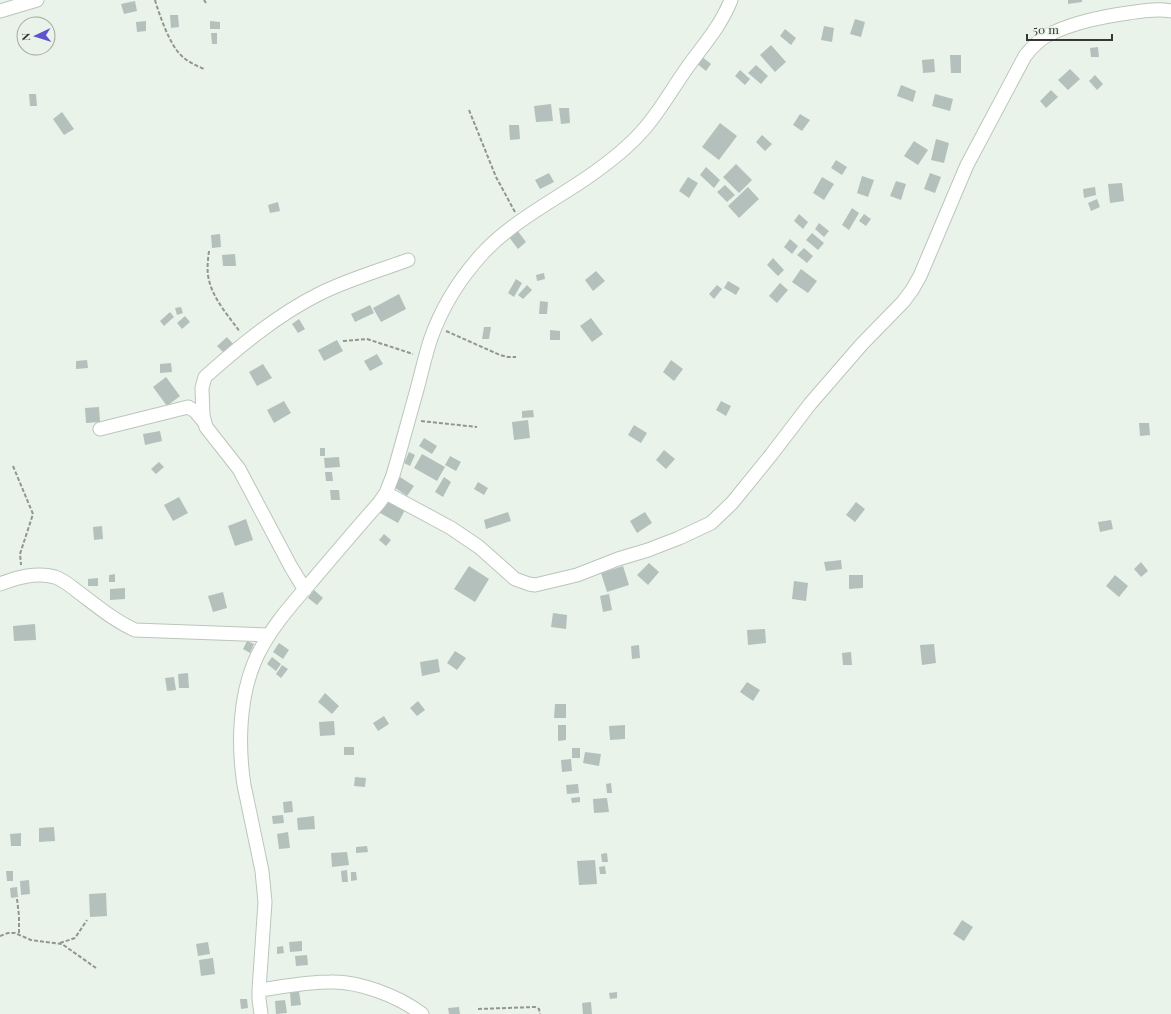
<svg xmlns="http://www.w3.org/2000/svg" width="1171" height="1014" viewBox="0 0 1171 1014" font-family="'Playfair Display',serif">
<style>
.building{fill:#b3c0bc}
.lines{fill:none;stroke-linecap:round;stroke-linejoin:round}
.minor-casing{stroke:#bcc5bc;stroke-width:15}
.path{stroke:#909690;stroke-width:2;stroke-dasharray:4 2;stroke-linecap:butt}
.minor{stroke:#fff;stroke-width:13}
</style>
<rect width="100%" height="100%" fill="#eaf3ea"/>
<path class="building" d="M1068,0H1082V2L1068,4Z
M135,1L137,11L124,14L121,4Z
M170,15H178L179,27L171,28Z
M855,19L865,22L861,37L850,34Z
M146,21V31L137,32L136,22Z
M210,21L220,22V29H210Z
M824,26L834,28L832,42L821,40Z
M785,29L796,38L791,45L780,36Z
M211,33H217V44H212Z
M771,45L786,62L775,72L760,55Z
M1098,47L1099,57H1091L1090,48Z
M950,55H961V73H951Z
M701,56L711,64L706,71L696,63Z
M934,59L935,72L923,73L922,60Z
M756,65L768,76L761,84L748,73Z
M1070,69L1080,79L1068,90L1058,80Z
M740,70L750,79L745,85L735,76Z
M1095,75L1103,84L1097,90L1089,81Z
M901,85L916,91L913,102L897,96Z
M1051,90L1058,97L1046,108L1040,101Z
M29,94H36L37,106H30Z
M935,94L953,99L950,111L932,106Z
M551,104L553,121L536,122L534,106Z
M559,108H569L570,123L561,124Z
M62,112L74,129L64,135L53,119Z
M800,114L810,120L802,131L793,125Z
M720,123L737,136L719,160L702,147Z
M509,125H519L520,139L510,140Z
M762,135L772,144L765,151L756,142Z
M936,139L949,143L944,163L931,160Z
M914,141L928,150L918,165L904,156Z
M836,160L847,167L842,175L831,168Z
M736,164L752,180L739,193L723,177Z
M706,167L720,180L714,188L700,175Z
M549,173L554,182L540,189L535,180Z
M930,173L941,177L935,193L924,189Z
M862,176L874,180L868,197L857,193Z
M688,177L698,183L689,198L679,191Z
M822,177L834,184L824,200L813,193Z
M896,181L906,184L901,200L890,196Z
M1122,183L1124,201L1110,203L1108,184Z
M725,185L735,195L727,202L717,192Z
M748,187L759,199L739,218L728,206Z
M1095,187L1096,195L1084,198L1083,189Z
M1097,199L1100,207L1091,211L1088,203Z
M278,202L280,211L270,213L268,205Z
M852,208L859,213L849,230L842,225Z
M799,214L808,222L803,229L794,221Z
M864,214L871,219L866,226L859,221Z
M819,223L829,231L824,237L815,229Z
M517,230L526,242L518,249L509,237Z
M812,233L824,243L818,250L806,240Z
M220,234L221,247L212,248L211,235Z
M790,239L798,246L792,254L784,247Z
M804,248L813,256L807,263L797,255Z
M235,254L236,266H223L222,255Z
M773,258L784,270L778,276L767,265Z
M801,269L817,281L808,293L792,282Z
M596,271L605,281L593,291L585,280Z
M544,273L545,279L537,281L536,275Z
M516,279L522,283L514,297L508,293Z
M728,281L740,288L736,295L724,288Z
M780,283L788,290L777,303L769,296Z
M527,285L532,290L523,299L518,295Z
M717,285L722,289L714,299L709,294Z
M399,294L406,309L381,322L373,308Z
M540,301L548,302L547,314H539Z
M370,305L374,313L355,322L351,314Z
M181,307L183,313L177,315L175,308Z
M170,312L174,317L164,326L160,321Z
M185,316L190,322L182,329L177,323Z
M591,318L603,334L592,342L580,326Z
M299,319L305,329L298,333L292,324Z
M484,327H491L489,339H482Z
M550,330L560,331V340H550Z
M227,337L233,344L224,353L217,346Z
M337,340L343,351L324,361L318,350Z
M377,354L383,364L370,371L364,361Z
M87,360L88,368L76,369V361Z
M671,360L683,369L674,381L663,372Z
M171,363L172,372L160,373V364Z
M263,364L272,378L257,386L249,372Z
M166,377L180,396L167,406L153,387Z
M284,401L291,413L274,423L267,410Z
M721,401L731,406L726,416L716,410Z
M99,407L100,422L86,423L85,408Z
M533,410L534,417L522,418V411Z
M528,420L530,438L514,440L512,422Z
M1139,423H1149L1150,435L1140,436Z
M634,425L647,433L641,443L628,435Z
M160,431L162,441L145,445L143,434Z
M424,438L437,446L432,454L419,446Z
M320,448H325V456H320Z
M664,450L675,459L666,469L656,460Z
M409,452L415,455L410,466L404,463Z
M422,454L445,467L437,481L414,468Z
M450,456L461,462L456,471L445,465Z
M339,457L340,467L325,468L324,458Z
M159,462L164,467L156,474L151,469Z
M325,472H332L333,481H326Z
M400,477L414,486L407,496L394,487Z
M444,477L451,482L443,497L435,492Z
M478,482L488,488L484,495L474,489Z
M330,490H339L340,500H331Z
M179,497L188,513L173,521L164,505Z
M387,500L405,510L398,523L380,513Z
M856,502L865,509L855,522L846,515Z
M508,512L511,521L486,529L484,520Z
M645,512L652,523L637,533L630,521Z
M246,519L253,540L235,546L228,526Z
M1111,520L1113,529L1100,532L1098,522Z
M102,526L103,539L94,540L93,527Z
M384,534L391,540L386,546L379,540Z
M841,560L842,569L826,571L824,562Z
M1141,562L1148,571L1141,577L1134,569Z
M649,563L659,572L648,585L637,575Z
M469,566L489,579L475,602L454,589Z
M623,566L629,585L607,592L601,573Z
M115,574V582H109V575Z
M849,575H863V588L849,589Z
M1115,575L1128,586L1119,597L1106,586Z
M98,578V586H88V579Z
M794,581L808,583L806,601L792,599Z
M125,588V599L110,600V589Z
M314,590L323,598L317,605L308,598Z
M223,592L227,608L213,612L208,596Z
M609,594L612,610L603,612L600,596Z
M553,613L567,615L566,629L551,627Z
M35,624L36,640L14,641L13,626Z
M765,629L766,643L748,645L747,630Z
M247,641L254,644L250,653L243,649Z
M279,643L289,650L283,659L273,652Z
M934,644L936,663L922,665L920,645Z
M639,645L640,658L632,659L631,646Z
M455,651L466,658L457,670L447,663Z
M851,652L852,665H843L842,653Z
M272,657L281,664L276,671L267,664Z
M438,659L440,672L422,676L420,662Z
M282,665L288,669L281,678L276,674Z
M188,673L189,688H179L178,674Z
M174,677L176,690L167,691L165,678Z
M747,682L760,690L753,701L740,692Z
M325,693L339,706L332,714L318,702Z
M418,701L425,710L417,716L410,708Z
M555,704H566V718H554Z
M384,716L389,724L378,731L373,723Z
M334,721L335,735L320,736L319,722Z
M558,725H566V740L558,741Z
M625,725V739L610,740L609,726Z
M344,747H354V755H344Z
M572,748H580V758H572Z
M585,752L601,754L599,766L583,763Z
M571,759L572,771L562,772L561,760Z
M355,777L366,778L365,787L354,786Z
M611,783L612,793H607L606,784Z
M578,784L579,793L567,794L566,785Z
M580,797V802L572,803L571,798Z
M607,798L609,812L594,813L593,799Z
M292,801L293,812L284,813L283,802Z
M283,815L284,823L273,824L272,816Z
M314,816L315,829L298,830L297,818Z
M54,827L55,841L39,842V828Z
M288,832L290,848L279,849L277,834Z
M21,833V846H11L10,834Z
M367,846L368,852L356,853V847Z
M347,852L349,865L332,867L331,853Z
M607,853L608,862H602L601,854Z
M595,860L597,884L579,885L577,861Z
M605,866L606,874H600L599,867Z
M347,870L348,882H342L341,871Z
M6,871H13V881H7Z
M351,872H356L357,880L351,881Z
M29,880L30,894L21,895L20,881Z
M17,887L18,897L11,898L10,888Z
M106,893L107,916L90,917L89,894Z
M962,920L973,927L964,941L953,934Z
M302,941V951L290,952L289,942Z
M208,942L210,954L198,956L196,944Z
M283,946L284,953L277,954V947Z
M307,955L308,965L296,966L295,956Z
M213,958L215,974L201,976L199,960Z
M299,991L301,1005L291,1006L290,992Z
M617,992V998L610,999L609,993Z
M240,999H247L248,1008L241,1009Z
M285,1000L287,1013L276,1014L275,1001Z
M591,1002L592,1014H583L582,1003Z
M459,1007L460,1014H449L448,1008Z"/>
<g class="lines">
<defs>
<path id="minor" d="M0,11L37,0
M100,429L188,407L195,411L204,422
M386,493L451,528L479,547L515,579L529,584L535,585L577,575L618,559L648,550L679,538L711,523L732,503L771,455L810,404L862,344L903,302L912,290L920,276L967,165L1025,56C1032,47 1039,39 1050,34C1075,22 1101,17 1128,13C1142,11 1157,8 1171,11
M0,584C16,577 38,572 55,577C64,580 73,588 81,594C98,607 115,621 135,630L269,635
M305,590L291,567L239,469L206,427L203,415L202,388L205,377C240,346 277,315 319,294C347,280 378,271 408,260
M259,990C282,987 306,982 330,982C359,981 398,996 422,1014
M261,1014L259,999V990L265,902L262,871L244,785C238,746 239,700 254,663C267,632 290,606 312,581C334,555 356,529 379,503L386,493L393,475C401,448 408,421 416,393C421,375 425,356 431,338C442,307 461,277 483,253C512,222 551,202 585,179C607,164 628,148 645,128C663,107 676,82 692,61C707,41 722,23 731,0"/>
</defs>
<use href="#minor" class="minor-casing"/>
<path class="path" d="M155,0C159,14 170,45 180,54C186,61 195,65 204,69
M204,0L206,3
M469,110L496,177L515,212
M209,251C208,259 207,267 208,275C211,297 228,315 240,332
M446,331L500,355L508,357H516
M343,341L367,339L413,354
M421,421L477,427
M13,466L33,514L20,554L21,565
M17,899L19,916V934
M0,936L8,933H15L31,940L62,944L96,968
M60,943L75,938L87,920
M478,1009L535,1007L539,1009L540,1014"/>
<use href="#minor" class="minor"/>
</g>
<g transform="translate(36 36) rotate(266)"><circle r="19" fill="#eaf3ea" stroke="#a1a8a1"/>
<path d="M0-3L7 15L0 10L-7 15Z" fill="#5e54cc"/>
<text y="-6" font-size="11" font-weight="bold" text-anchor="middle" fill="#343734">N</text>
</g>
<path d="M1027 34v6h85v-6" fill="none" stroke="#343734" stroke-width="2"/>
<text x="1033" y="34" font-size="12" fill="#343734" stroke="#eaf3ea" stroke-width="3" paint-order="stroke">50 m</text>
</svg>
